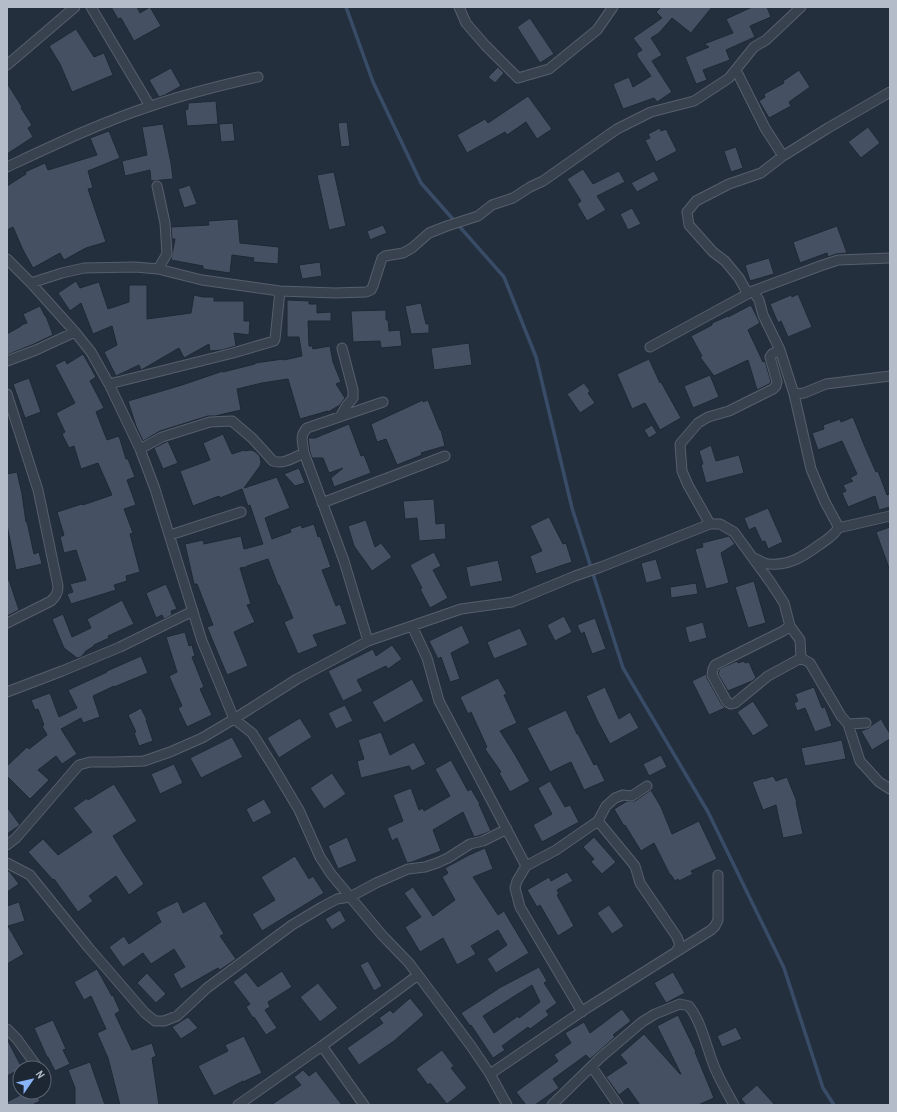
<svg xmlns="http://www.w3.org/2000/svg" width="897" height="1112" viewBox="0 0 897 1112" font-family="'Archivo Narrow',sans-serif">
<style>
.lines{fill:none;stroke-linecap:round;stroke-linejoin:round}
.stream{stroke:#394c67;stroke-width:3.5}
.building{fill:#455162;stroke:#1f2835;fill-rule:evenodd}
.minor-casing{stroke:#565f6c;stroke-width:11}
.minor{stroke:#38414e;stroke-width:9}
</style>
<rect width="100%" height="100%" fill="#242f3e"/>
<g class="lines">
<path class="stream" d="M346,7L373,82L421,183L504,277L536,357L572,508L623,668L708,812L784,968L823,1088L834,1105"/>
</g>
<path class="building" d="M111,7H137L140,13L150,7L161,26L134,41L121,18L118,19Z
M661,7H712L691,33L672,18L659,33L651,38L662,55L652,61L672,92L657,102L654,98L623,109L613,84L629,77L633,87L651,76L637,56V53L642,50L633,38L662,18L656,12Z
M752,7H767L771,17L750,26L755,37L726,50L730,60L703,70L707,80L696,84L685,57L709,47L704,44L733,33L726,19Z
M530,18L554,54L540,63L517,27Z
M76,29L94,57L104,53L113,75L72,92L60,64L49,46Z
M498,67L504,73L495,83L488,77Z
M171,68L181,86L165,95L159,97L149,80Z
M799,70L810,87L789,102L791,106L769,118L759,101L765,97L764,94L784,83L783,81Z
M7,83L22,107L21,108L32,125L28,128L33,137L7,154Z
M528,96L552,129L537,139L526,122L507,135L505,132L467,153L457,135L485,119L488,123Z
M216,101L218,124L187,126L185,110L188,109V103Z
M347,122L350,146L341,147L338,123Z
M233,123L235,141L221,142L219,124Z
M163,124L171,163L173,179L151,181L150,170L125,176L122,161L147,155L142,127Z
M868,127L880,143L861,158L848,142Z
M660,128L661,131L666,129L677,151L656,162L645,140L650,138L648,134Z
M109,131L120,158L88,171L93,188L88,189L106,242L86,248L64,260L60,253L33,268L23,250L13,227L7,230V186L26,174L25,172L45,163L48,170L97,155L90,138Z
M736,147L743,168L731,172L724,151Z
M583,169L593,184L619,171L625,182L597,196L606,210L587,221L577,204L581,201L567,179Z
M654,171L659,180L637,192L631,183Z
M334,172L346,226L329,230L317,175Z
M190,185L197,204L184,208L178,189Z
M632,208L641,224L628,230L620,214Z
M238,219L240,243L279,247L278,264L253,262L254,258L232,255L230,273L203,269V266L171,260L175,239H172L171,227L209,225L208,221Z
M383,225L387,233L370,240L367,231Z
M837,226L847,253L836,254L828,257L827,253L800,263L793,242Z
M769,258L774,274L750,281L745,265Z
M320,262L322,276L302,279L299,265Z
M76,281L80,288L99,282L108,309L129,302V285H147V319L191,313L194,295L203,297H214V301H244V321H250L249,335L234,333L236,346L222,350L210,351L209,344L184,358L179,348L143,369L141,370L139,365L116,376L104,352L117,345L112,326L93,334L81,303L70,311L58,293Z
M798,294L812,327L788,337L781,321L778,323L770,304L791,295L792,297Z
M287,300L309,301V304H317V313L331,312V321H308L309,346H312L313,349L330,346L333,362L341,382L336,384L345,398L340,405L328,412V411L300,419L288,379L262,383L237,389L241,410L215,416H208L160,431L143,441L136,426L128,401L182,385L223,371V372L255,364V363L283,359L284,360L302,356L299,337H287Z
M421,303L426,324H429V333L411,334L405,306Z
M751,305L760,323L748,330L763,362L765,361L771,382L769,384L757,390L748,360L714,376L700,357L702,356L691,336L712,325V323L728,316V317Z
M40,306L45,316H46L53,335L34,344L7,355V334L21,326V325L27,323L23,314Z
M386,310V320H388L389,331L400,330L402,346L381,348L380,341L353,342L351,311Z
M469,343L472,365L434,370L431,348Z
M83,354L96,377L90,381L104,408L96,412L107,440L119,436L126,459H128L135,477L127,480L136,505L124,509L133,533L130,534L140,572L126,576L127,581L114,585L116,590L71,604L67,594L73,592L70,584L86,580L76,550L64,553L60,537L64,535L57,512L82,504L83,505L112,495L98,463L81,469L74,446L69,448L62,434L65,432L56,413L75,403L55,365L65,360L67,364Z
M649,359L660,383L661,382L681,418L660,430L645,403L632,409L617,374Z
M710,375L719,397L693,408L684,386Z
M29,378L41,412L25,418L13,384Z
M584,383L590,391L588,393L595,403L580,413L567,394Z
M423,400V402L428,400L440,430H441L445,446L421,453L422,455L397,465L386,439L377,442L371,424Z
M853,417L865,447L876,472L878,471L887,495L890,494V507L879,510L875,496L848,507L842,493L846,491L843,485L853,481L850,478L857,474L842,441L818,450L812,433L824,429L823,425L840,419L841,422Z
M349,424L361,456L364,455L371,473L334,487L331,478L343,468L329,473L323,458H312L310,452L308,438H315Z
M652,425L657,433L649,438L644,430Z
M223,434L232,454L244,450L245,451L250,450L254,451L258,454L260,457L261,462L260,466L244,488L277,477L290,508L265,518L272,539L291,532L290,529L301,525L302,528L314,524L318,537L320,536L331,567L322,570L336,606L340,604L347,624L313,635L318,646L298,654L284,622L293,618L279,585H278L268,559L247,566V567L240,568L251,604L247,605L255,622L234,632L248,666L227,675L207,627L213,625L197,584H194L185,544L203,540L204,544L241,536L244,549L263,544L250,505L248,506L242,489L220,498L219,496L193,506L180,471L210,460L203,443Z
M168,441L178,463L163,469L154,448Z
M711,445L716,461L739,455L744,473L706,483L701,465L703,464L699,451Z
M299,468L305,483L295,486L284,474Z
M17,472L22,494L26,522H27L34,554L39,552L42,564L16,570L7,525V474Z
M434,499L436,524L445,523L446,539L419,541L417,518L405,519L403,501Z
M768,508L783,542L768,549L765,541L762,542L755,527L749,530L744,518Z
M549,517L563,544L566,543L572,562L536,574L530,556L542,551L530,526Z
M366,520L375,547L381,543L392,557L372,571L354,546L348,526Z
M890,527V568H889L876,532Z
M729,536L735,544L721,553L729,583L706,589L695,549L703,547L702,543Z
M434,552L441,566L433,570L448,598L430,608L420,589L422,588L410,565Z
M656,559L662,579L646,583L641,563Z
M498,560L503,581L470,587L466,567Z
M7,580H9L19,610L7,616Z
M754,581L766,623L748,628L735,587Z
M696,583L698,594L671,598L670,587Z
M166,584L177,609L171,611L172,615L164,619L162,615L156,618L146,593Z
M122,600L134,624L108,636L109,638L94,645V646L86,651L81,657L77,658L64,648L52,619L63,614L72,637L91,628L87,619Z
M564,616L572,632L555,641L547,625Z
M595,618L606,649L592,654L584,632L581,634L577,625Z
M703,622L707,638L689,643L685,627Z
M462,625L470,643L451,653L460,679L450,682L441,657L438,659L429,641Z
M520,628L528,645L494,659L487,642Z
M185,632L189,646L192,645L195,656L192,657L204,687L200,689L212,715L187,727L178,708L182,706L169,676L177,672L166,637Z
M392,645L402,659L388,669L386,666L357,680L363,691L343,701L328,671L373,649L376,656Z
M141,656L148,673L114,687V686L93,696L100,717L83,723L81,718L61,729L77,754L62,764L56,756L38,770L49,780L30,799L7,776V766L27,747L29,749L47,735L42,726L44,725L38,709L35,710L31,700L50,693L59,717L77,708L68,690L107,672V671Z
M737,661L738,663L744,661L745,663L749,662L756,678L752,681L728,691L718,674L719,671V669Z
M706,674L707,678L722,705L725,708L709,715L692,681Z
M498,678L507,694L504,695L517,723L500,731L514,753L530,781L510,792L499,773L501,772L485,749L487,747L471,712L468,714L460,697Z
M412,679L424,701L384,723L372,702Z
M605,687L619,719L630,712L639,728L610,744L598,722L586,696Z
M814,687L822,708L825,707L832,726L815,732L805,708L797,711L794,703L798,701L795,694Z
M753,701L769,726L753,736L737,712Z
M345,705L353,721L336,729L328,713Z
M141,708L147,720H146L153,741L139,746L134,733L136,732L128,715Z
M566,710L577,734H578L594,765L597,764L605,781L584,790L571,762L550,772L527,728Z
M300,718L312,737L279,758L267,738Z
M881,719L890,734V739L872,750L861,731L869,728L872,725Z
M381,732L390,755L414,742L426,764L412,771L409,766L361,778L357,761L364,759L358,740Z
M232,737L243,757L201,778L190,758Z
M842,740L846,759L805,766L801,748Z
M661,755L667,767L649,776L643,764Z
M451,760L468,791L471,789L480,804H479L491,831L481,835L474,837L463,812L433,830L441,851L412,862L407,863L397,838L392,841L387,828L403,821L393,795L411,788L419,810L423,808L424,811L450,796L435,769Z
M174,764L183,783L160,794L151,774Z
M332,773L346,794L324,809L310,788Z
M773,776L776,781L787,777L797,802H796L803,834L783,838L776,805L763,810L752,782L764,778V779Z
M550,781L565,807L570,805L579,822L542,842L533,825L552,814L538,788Z
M114,784L137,821L113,836L124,854L144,884L129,895L116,876L89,896L93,901L78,912L54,879L53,880L28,852L43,839L58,855L92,832L73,808L87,798L88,800Z
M651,790L661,807L672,834L699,821L717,859L691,871L693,874L679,881L678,879L675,881L671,875H670L654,843L641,851L625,825L624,826L614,809L627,801H635Z
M264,799L272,813L253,823L246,809Z
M7,807L20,825L7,834Z
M347,837L357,861L338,869L328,846Z
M594,837L616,862L602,874L591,862L594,859L583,847Z
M485,848L493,869L473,877L498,915L504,911L529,953L496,973L487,959L507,945L498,930L471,946L476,954L457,965L443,938L420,952L405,927L421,917L404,893L413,887L433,916L455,900L442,877L448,873L445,868L469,855Z
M295,856L309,879L313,876L324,893L262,931L252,914L275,900L261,877Z
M7,870L10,872L19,884L7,892Z
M567,872L573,881L557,890L559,894L557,895L574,926L558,936L540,905L537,907L527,890L549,877L551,881Z
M178,901L183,913L205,901L224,934L220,936L236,959L220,970L218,968L181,989L173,974L185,967L174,949L151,964L143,953L123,967L109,947L124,936L129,944L161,922L156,912Z
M19,902L25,921L8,926L24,954L7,964V906Z
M609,905L624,926L612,934L597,913Z
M340,910L346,921L332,930L325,919Z
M368,961L382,986L374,991L360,965Z
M539,967L547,981L544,983L557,1003L546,1011L549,1015L530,1029L528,1027L502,1046L505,1050L493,1058L471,1025L470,1026L461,1013L501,987ZM532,985L540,1002L519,1018L518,1016L494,1033L483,1016Z
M97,969L112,996L113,995L120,1011L115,1014L132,1050L152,1043L156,1056L152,1058L159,1105H120L108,1058L97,1033L106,1029L91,996L84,1000L74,982Z
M282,971L292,987L268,1002L270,1007L265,1010L277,1028L266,1035L254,1017L253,1018L246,1007L250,1004L233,982L246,972L258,987Z
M673,972L685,993L666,1003L654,983Z
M147,973L166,994L156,1003L137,983Z
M318,983L338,1008L320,1022L300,997Z
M410,998L424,1015L394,1041L359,1065L347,1048L383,1023L379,1018L390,1010L393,1013Z
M622,1009L631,1021L613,1035L615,1037L590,1059L586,1055L553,1079L559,1088L535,1105H526L516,1092L558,1061L554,1055L571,1043L565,1033L584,1022L590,1033Z
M678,1015L696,1052H695L714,1098L698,1105H640L628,1088L619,1095L606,1077L627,1063L620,1055L644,1034L680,1074H681L657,1026Z
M188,1017L198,1028L181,1039L172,1027Z
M53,1020L66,1049L63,1050L70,1064L55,1071L48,1057H47L34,1028Z
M736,1027L742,1039L722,1047L717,1036Z
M244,1036L262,1073L243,1082V1081L214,1096L198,1066L228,1051L225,1045Z
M7,1039L22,1068H20V1069L7,1076Z
M442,1050L454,1066L451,1068L467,1088L447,1104L430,1083L428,1085L416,1069Z
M90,1062L105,1105H75V1088L68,1070Z
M303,1070L309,1076L316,1071L342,1105H271L301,1085L294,1077Z
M757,1085L775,1105H746L741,1099Z
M26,1092H35L40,1101L32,1105H7V1102Z"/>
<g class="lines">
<defs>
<path id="minor" d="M91,7L150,106
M459,7L466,23L485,45L518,78L549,69L597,30L613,7
M7,65L75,7
M736,70L765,128L783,156
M7,167C54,145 102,122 151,106C186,94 222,85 258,77
M157,186L165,223L167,254L158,269
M7,259L31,283L75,332L91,352L109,384L140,449L155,489L202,641L234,719L252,733L271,763L299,810L320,857L331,874L382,935L409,963L439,1003L471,1046L490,1074L507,1105
M31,283L62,273L84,268L135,267L158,269L202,280L280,291L335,293L366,292L371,290L373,286L382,258L385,256L403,253L412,248L429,233L447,226L478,216L492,205L513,198L530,187L543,181L617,129L651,112L694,101L729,78L754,47L766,40L801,7
M748,294L739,278L725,261L713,252L689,225L687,212L696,201L729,184L761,173L783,156L828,128L890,92
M650,347L753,291
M7,361L36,350L75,332
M109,384L233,353L274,341L275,339L280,291
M7,394L38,490L58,586C58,593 56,596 51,601L7,623
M794,394L804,393L826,384L890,376
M340,417L347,405L353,398V390L342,348
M140,449L162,437L210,422L232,421L252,438L273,461C283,465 295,457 304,453
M322,503L445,456
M710,524L688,485L682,471L680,444L698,423L708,417L729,411L773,389L776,386L777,382L770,357L772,354L780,350
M838,528L837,524L825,502L811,469L794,394L780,350L763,315L759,300L753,291L820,266L838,260L890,258
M170,535L241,512
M754,558C759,560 764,564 769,564C789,566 804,556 819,545C826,540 834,536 838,528L890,516
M412,626L427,658L439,701L526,866
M790,626L783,631L715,665L713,669L712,675L727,702L731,704L735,703L768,676L801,658
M368,641L344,561L304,453C303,443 299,436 307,428L383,402
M801,658L810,663L841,716L848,724L866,723
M7,692L62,671L120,647L193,611
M848,724L860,761L879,782L890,789
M598,821L635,866L640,883L677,937L680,945L676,952
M7,845L16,838L79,765L90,762H114L144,761L170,752L202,738L234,719L297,679L368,641L461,609L512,602L575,576L601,567L710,524H720L734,532L771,583L784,603L790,626L800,640L801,658
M7,863L30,875L88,947L145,1013L155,1021H164L177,1016L207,988L292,925L322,907L337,899L350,897L376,883L408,869L425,867L437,863L448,858L470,844L483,841L507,829
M582,1012L520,907L515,888L517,881L526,866L556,850L598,821L606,806L615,798L623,795L632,796L647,786
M7,1029L17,1039L38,1068
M322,1046L364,1105
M592,1067L618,1105
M490,1074L587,1008L711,930L715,926L718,920V875
M238,1105L322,1046L418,975
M552,1105L601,1057L642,1022L655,1014L680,1004L689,1006C702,1023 706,1046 714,1066C719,1079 727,1092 734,1105"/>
</defs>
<use href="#minor" class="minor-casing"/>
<use href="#minor" class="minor"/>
</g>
<rect width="897" height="1112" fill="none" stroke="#b4bcc9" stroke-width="16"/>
<g transform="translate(32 1080) rotate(56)"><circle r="19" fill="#1d2633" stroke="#59626f"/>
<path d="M0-3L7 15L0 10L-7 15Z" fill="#8ab4f8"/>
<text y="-6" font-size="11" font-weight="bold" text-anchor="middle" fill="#b4bcc9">N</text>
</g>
</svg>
